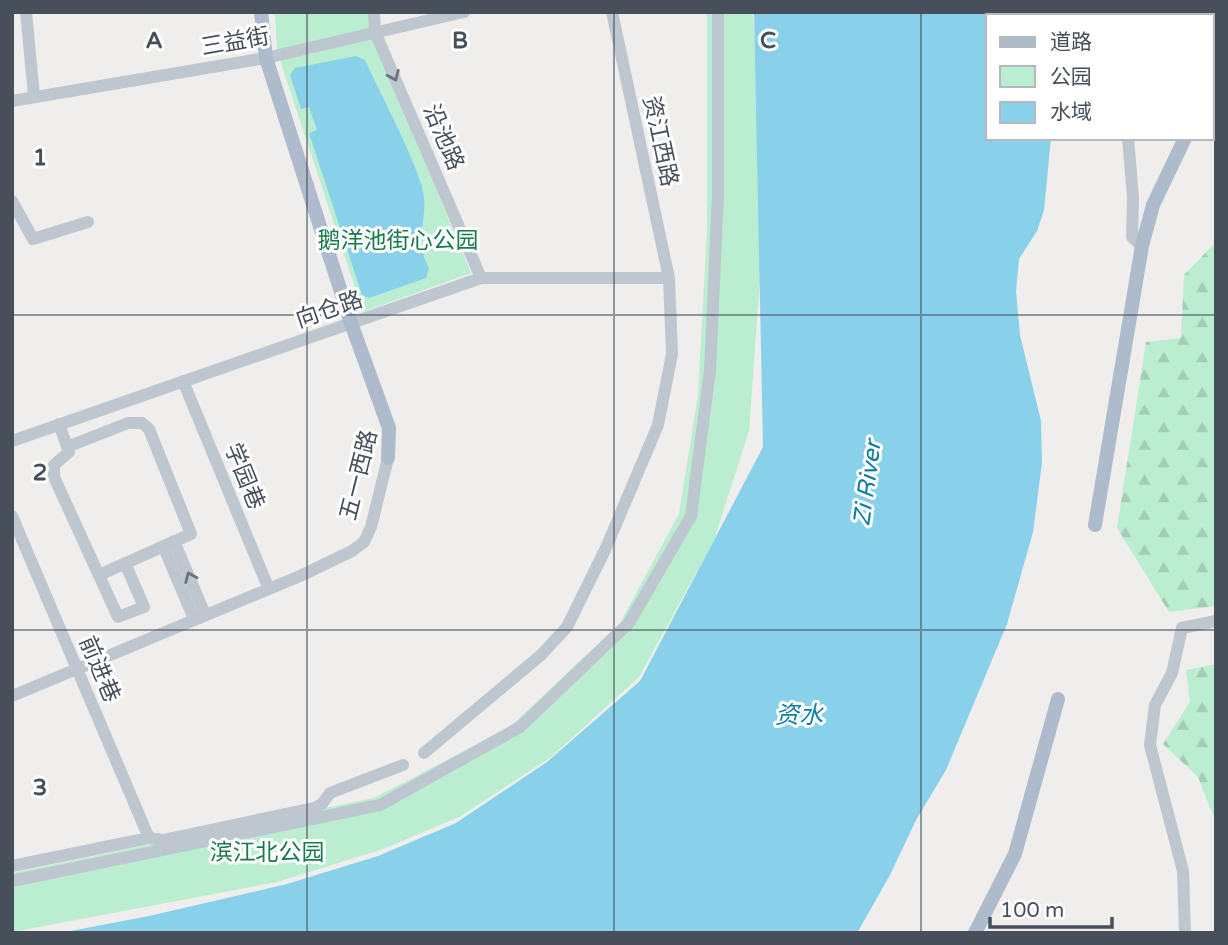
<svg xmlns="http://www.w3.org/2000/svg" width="1228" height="945" viewBox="0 0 1228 945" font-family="'Varela Round','Noto Sans SC',sans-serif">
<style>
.green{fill:#bbedd1}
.forest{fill:url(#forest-firs)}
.water{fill:#89d1ea}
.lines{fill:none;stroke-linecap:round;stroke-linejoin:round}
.minor{stroke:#bec7cf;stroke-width:12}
.major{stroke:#adbbcc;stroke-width:14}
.oneway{stroke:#6a737d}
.grid{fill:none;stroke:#464f5a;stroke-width:2;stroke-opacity:0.55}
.labels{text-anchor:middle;stroke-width:6;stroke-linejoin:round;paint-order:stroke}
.street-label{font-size:23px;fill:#464f5a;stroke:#fff}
.park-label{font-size:23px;fill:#18794d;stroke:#fff}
.water-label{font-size:24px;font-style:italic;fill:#0f7ea4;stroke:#fff}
.grid-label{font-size:23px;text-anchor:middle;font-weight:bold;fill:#464f5a;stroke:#fff;stroke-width:6;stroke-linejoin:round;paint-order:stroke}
</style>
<defs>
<pattern id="forest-firs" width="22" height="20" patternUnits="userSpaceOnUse" patternTransform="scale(1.75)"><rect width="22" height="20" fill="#bbedd1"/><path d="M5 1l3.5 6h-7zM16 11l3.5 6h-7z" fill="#a2cdb6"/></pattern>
</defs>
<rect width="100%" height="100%" fill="#f0eded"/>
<path class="green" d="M275,12H369L370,33L471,273L363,312L277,51Z
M707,12H753L764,225L749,431L714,540L639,677L551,757L459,817L383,849L277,882L12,932V873L374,798L510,727L620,623L679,514L698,395L707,232Z"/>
<path class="forest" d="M1123,12H1216V67L1212,70V16H1124Z
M1216,242V606L1169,612L1117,528L1146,342L1181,338L1184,275Z
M1216,664V823L1198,777L1163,744L1190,702L1186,670Z"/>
<path class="water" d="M754,12H1052L1053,16H988V138H1051L1044,210L1037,231L1019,259L1016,291L1020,335L1041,421L1042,463L1033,532L1007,624L946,770L916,820L890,875L857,933H60L149,916L287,884L378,856L456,823L547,762L640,681L763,447Z
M356,56L365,60C383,100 407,142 421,184C432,216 411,235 429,268L426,278L369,298L362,295L309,133L317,130L309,107L301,109L290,75L295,68Z"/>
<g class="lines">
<path class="minor" d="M26,12L34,96
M374,12L375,32L481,278
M1102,12L1103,16
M12,101L266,58L464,12
M1128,138L1133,198L1132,237L1142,246
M12,201L33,239L88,222
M183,381L268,587
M59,424L69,452L54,465V477L118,617L144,607L125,563
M12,441L481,278H669
M67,447L128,423H142L149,429L191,534L99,575
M12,516L149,838
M174,541L205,614
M163,546L194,619
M12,696L300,576L352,551L364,542L371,527L388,458
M424,753L541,655L567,627L606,548L658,425L672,354L669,278L612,12
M12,866L149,838L163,840L314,808L322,804L330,793L403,765
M12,881L380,805L520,727L629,623L691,516L710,370L718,195V12
M1185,933L1183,871L1150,745L1155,705L1172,673L1182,628L1216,621"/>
<path class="major" d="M261,12L266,58L351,323L389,428L388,458
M1212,98L1216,94
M1095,525L1142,246L1153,205L1185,138
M975,933L1015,854L1058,699"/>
</g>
<defs><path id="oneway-chevron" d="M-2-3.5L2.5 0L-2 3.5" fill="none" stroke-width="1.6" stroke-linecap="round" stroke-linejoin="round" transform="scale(1.75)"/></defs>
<g class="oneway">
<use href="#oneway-chevron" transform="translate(394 76) rotate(67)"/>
<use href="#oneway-chevron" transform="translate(190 577) rotate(-113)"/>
</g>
<path class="grid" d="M307,12V933M614,12V933M921,12V933M12,315H1216M12,630H1216"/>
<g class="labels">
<g class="street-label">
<text transform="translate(235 41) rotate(-10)" y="8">三益街</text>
<text transform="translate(444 137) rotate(67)" y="8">沿池路</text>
<text transform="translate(661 141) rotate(78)" y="8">资江西路</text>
<text transform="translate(329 309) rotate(-19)" y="8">向仓路</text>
<text transform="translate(358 475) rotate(-76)" y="8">五一西路</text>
<text transform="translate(245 476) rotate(68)" y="8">学园巷</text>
<text transform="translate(100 669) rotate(67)" y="8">前进巷</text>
</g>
<g class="park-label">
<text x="398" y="248">鹅洋池街心公园</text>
<text x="267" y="860">滨江北公园</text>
</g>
<g class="water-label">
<text transform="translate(867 483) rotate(-82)" y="8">Zi River</text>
<text x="799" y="723">资水</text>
</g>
</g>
<g class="grid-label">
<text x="154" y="48">A</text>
<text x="460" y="48">B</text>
<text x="768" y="48">C</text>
<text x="40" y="165">1</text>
<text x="40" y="480">2</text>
<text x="40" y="795">3</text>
</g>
<rect width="1228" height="945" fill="none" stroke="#464f5a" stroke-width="28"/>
<rect x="986" y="14" width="228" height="126" fill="#ffffff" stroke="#b5b9bd" stroke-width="2"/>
<rect x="1000" y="37" width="35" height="10" fill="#adbbcc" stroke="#b5b9bd" stroke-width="2"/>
<text x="1050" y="49" font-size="21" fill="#464f5a">道路</text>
<rect x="1000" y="66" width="35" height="21" fill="#bbedd1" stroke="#b5b9bd" stroke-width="2"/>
<text x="1050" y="84" font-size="21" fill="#464f5a">公园</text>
<rect x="1000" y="102" width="35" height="21" fill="#89d1ea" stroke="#b5b9bd" stroke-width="2"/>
<text x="1050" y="119" font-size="21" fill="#464f5a">水域</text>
<path d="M990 917v10h122v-10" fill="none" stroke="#464f5a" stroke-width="3.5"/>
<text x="1000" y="917" font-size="21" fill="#464f5a" stroke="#ffffff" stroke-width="5" paint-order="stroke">100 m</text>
</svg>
